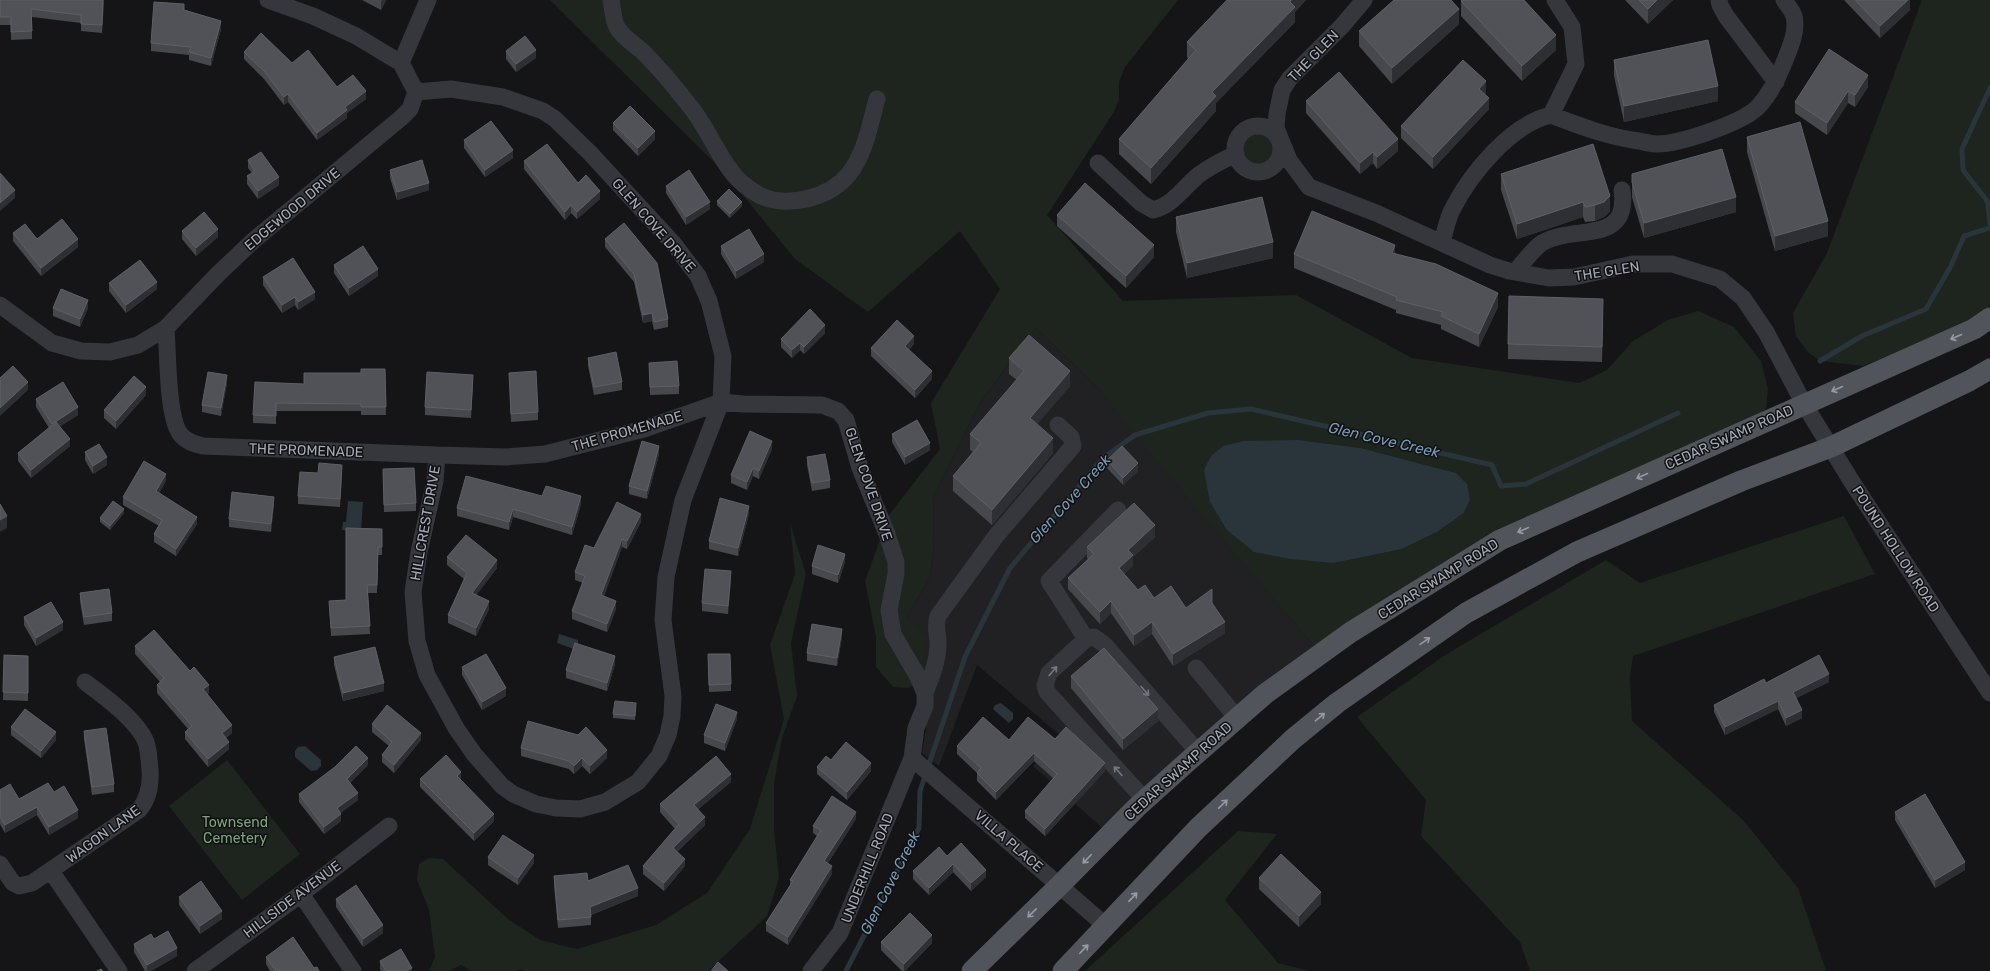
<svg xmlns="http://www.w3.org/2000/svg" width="1990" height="971" viewBox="0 0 1990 971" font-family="Rubik,sans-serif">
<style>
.built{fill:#212124}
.green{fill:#1d251e;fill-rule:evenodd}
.water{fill:#2a343b}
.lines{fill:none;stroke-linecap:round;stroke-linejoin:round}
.stream{stroke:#2a343b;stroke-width:5}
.minor{stroke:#36373c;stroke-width:17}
.major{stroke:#52545b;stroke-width:21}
.wall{fill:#46484c}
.shaded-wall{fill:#2e2f32}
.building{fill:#515258;stroke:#5e6067}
.oneway{stroke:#959aa5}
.oneway2{stroke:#747780}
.labels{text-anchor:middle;stroke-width:3;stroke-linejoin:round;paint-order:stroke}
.street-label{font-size:14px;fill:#a6acb8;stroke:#101012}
.park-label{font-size:14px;fill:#7ca47d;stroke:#101012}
.water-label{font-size:15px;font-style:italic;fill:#7b9bb5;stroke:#101012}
</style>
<rect width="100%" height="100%" fill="#151517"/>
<path class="built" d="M1036,328L1099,389L1318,651L1109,834L1033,766L1060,735L977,665L939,766L922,753L926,728L927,702L906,618L930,577L934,545L933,498L979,404Z"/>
<path class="green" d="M550,0H1178L1125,67L1119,82V99L1114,112L1047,215L1123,301L1296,295L1412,358L1579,383L1607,370L1633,341L1668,320L1698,311L1734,327L1761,361L1768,389L1766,408L1750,428L1500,540L1318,651L1135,435L1099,389L1036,328L979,404L933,498L934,545L930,577L906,618L926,637L923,677L909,688L893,687L876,667V637L865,581L889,515L940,449L931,403L1000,289L960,231L868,312L795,259L724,172ZM1298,440L1361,448L1456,473L1470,500L1464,513L1437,532L1402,549L1334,563Z
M1922,0H1990V310L1970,323L1863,366L1820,361L1808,352L1796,336L1793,313L1827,253Z
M1243 149a15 15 0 1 1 30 0a15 15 0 1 1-30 0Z
M1844,516L1875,574L1633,656L1630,677L1632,721L1744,821L1798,888L1826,971H1530L1520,942L1421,836L1426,800L1357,717L1445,655L1606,560L1640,583Z
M790,523L806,574L791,643L797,696L782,738L774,783V830L779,878L767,916L708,971H525L519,969L517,971H471L461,965L450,971H429L435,957L429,910L417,880L419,864L429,858L443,859L508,919L540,940L577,949L656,925L707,893L750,829L784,719L770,645L795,574Z
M227,760L300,854L242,900L169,806Z
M1238,831L1277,834L1225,900L1278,963L1309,971H1085Z"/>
<path class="water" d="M1298,440L1361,448L1456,473L1467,484L1470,500L1464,513L1437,532L1402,549L1334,563L1290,559L1254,552L1227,530L1210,502L1204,470L1211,456L1223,446L1243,441Z
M348,501L363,502L361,531L342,530L343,522H346Z
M559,634L578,640V647L574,649L557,643Z
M1001,703L1013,713V719L1009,723L993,709L995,705Z
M305,746L321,760V766L317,770L311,771L295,757V751L298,747Z"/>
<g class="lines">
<path class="stream" d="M1990,88L1962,149L1963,170L1988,202L1990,224
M1820,361L1862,336L1926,309L1951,266L1964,236L1990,228
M846,971L919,828L920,791L965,657L1010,568L1103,458L1135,435L1208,413L1251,409L1492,465L1501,486L1526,484L1678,413"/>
<path class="minor" d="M268,0L313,16L356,36L401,63L416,92
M611,0C613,9 613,22 618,29C625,39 637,46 645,54C661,70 675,87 689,105C706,125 715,150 731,171C738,181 751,191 761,196C788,208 829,198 848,175C865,155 870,124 877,99
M1364,0L1342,26L1290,78L1282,90L1277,114L1276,128L1289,160L1309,187L1376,213L1490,265L1509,271L1549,278L1574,277L1633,264H1672L1720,279L1743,298L1766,332L1804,404L1852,482L1990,693
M1719,0L1720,5L1726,16L1776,82
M401,63L428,0
M416,92L451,89L503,97L543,111L555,119L590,153L673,243L698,276L709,301L723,356L721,402L743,404L822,405L838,411L846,420L860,468L887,534L896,562V574L889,610L893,634L917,675L925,693V706L916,728L912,758L840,933L811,971
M1551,115C1580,126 1608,137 1639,141C1644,142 1651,144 1657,144C1680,144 1742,123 1758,107C1769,95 1777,80 1783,65C1789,50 1798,32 1794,16C1792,10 1787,5 1784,0
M1551,115L1576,64L1572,27L1555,0
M1235 149a23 23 0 1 1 46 0a23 23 0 1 1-46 0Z
M1098,163L1141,203L1153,210C1174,205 1183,187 1200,174C1211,166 1223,160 1236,154
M1442,242C1445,232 1447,220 1452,210C1470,174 1511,124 1551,115
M1515,272C1522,264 1534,248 1542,243C1574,224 1630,246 1622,190
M0,305L52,343L81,351L110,352L138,345L166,328L218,274L254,240L401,118L410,109L416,92
M166,328C168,352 167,419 181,435C187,442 195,444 203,446L437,455L506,457L545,454L644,429L721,402
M437,455L435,481L419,552L413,592L417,641L427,675L456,728L474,754L502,786L513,794L536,804L556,808L580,809L605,802L638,782L659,756L668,735L672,716L673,696L663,620L666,577L683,500L721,402
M1086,639L1049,581L1118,510
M1196,668L1237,718
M925,693C931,677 937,664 938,647C939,634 934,630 938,616L996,536L1073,446L1071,437L1058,425
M912,758L1106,926
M1145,800L1047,692L1045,686L1049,673L1086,639L1094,637L1105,645L1198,752
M0,864L13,883L19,886L32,883L139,810C149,798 151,785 150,770C149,761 149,751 146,742C137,720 104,696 85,682
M51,871L119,971
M301,894L353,971
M195,971L301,894L389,826"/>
<path class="major" d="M972,971L1060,885L1136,808L1186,763L1265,694L1351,632L1500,540L1974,329L1990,318
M1063,971L1198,828L1293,739L1337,703L1466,613L1577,552L1741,481L1831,447L1969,381L1990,369"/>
</g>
<path class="wall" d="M0,0H104L102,33L81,31V23L32,17V39L11,40V25H0Z
M362,0H386L381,10Z
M1227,0H1306L1295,12V22L1216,103V111L1151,184L1119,154V139L1188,59L1187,57V42Z
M1625,0H1673L1648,24Z
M1844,0H1910V10L1880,38Z
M1461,1L1556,50L1522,81L1461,16Z
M184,10L221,29L211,66L189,60V55L151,51V43Z
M1459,24L1392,84L1359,46V31Z
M506,51L536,58L516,72L506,59Z
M244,52L292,63L337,87L366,99L347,113V118L317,140L288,102L284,105L264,79L244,59Z
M1614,60L1718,101L1624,122L1614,76Z
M1868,87L1855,107L1848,103L1827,135L1795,113V102Z
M1486,93L1485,94L1489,109L1433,169L1401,138V126Z
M1306,101L1398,151L1377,169L1373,163L1360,174L1306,113Z
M613,123L655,139L638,156L613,130Z
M1747,137L1828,236L1775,251L1747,152Z
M464,140L513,158L485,177L464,148Z
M1593,144L1610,211L1604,217L1595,221L1585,222L1583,217L1517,239L1501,190V174Z
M248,160L279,185L258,199L247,184V176L252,173L248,168Z
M524,161L578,183L600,199L577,219L571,213L565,220L524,169Z
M390,170L429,190L397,200L390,178Z
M1632,174L1736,212L1644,238L1632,197Z
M666,186L710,209L686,225L666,193Z
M717,201L742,206L730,218L717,205Z
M1057,215L1154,257L1126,288L1057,226Z
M1176,217L1273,258L1187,278L1176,232Z
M182,231L218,237L196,256L182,239Z
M13,233L37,239L78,247L41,276L13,241Z
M605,239L657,263L668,319V327L654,330L652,321L643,323L634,282L605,247Z
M721,246L764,262L736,279L721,254Z
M1395,253L1498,307L1479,347L1441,329V325L1396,313V310L1294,268V254Z
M334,265L378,276L349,296L334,273Z
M263,277L315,299L298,310L295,305L282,313L263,285Z
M109,283L157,289L126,313L109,291Z
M53,308H88L80,327L53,316Z
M1603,315L1602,362L1508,359V344Z
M825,333L804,354L800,350L792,358L781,347V339Z
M914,344L909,350L932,379L915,398L871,356V348Z
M588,358L622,382V390L594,395L588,366Z
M1009,358L1070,386L1037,424L1053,453L992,525L953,491V476L973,452L970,450V434L1017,380L1009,374Z
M649,363L679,386V394L650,395Z
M385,369L386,415H361V411H276V424L253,423V415L304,384Z
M509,373L538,412V420L511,422Z
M227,383L221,416L202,412V405Z
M473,383L471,418L425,415V407Z
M146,395L116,429L104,418V410Z
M36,399L78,415L60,426L70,446L31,478L18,461V453L49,428L36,407Z
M892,434L930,450L905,465L892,442Z
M772,449L759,479L753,476L747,490L731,483V475Z
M85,452L107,465L93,474L85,460Z
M659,454L647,499L629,494V486Z
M807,457L830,480V488L812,491L807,465Z
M1107,460L1138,471L1123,485L1107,468Z
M383,469L416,503V511L384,512Z
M318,473H342L340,507L298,504V496Z
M166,481L159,493L197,524L176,556L154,542V534L159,526L123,505V497Z
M542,496L581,504L572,535L513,517L509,530L457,516V508Z
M274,504L271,532L229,527V519Z
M124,513L110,530L100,522V518Z
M749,514L738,556L709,549V541Z
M641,522L627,549L622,547L604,596L616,609L607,632L572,619V611L583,583L575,580V572L594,548Z
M382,529V555H378L377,593H368L370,634L331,636L329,601L346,600Z
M1155,537L1133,557V566L1124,574L1138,590L1154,598L1186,608L1212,603L1225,633L1173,666L1152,634L1134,646L1111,613L1100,624L1068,589V578L1088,559L1087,558V547Z
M447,557L497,568L476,595L489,609L476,636L448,623V615L464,579L447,565Z
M845,562L838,583L812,574V566Z
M731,579L728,614L702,611V603Z
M80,593L112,613V621L84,625L80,601Z
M24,617L63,630L36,646L24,625Z
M842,637L837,666L807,661V653Z
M135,646L209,693L207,694L232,733L226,738L229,749L208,767L185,739V732L188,729L157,693V685L160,682L135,654Z
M4,655L28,656V701L3,700Z
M334,657L384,691L343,701L334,665Z
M708,662L731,684V691L709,692Z
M615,664L607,691L566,678V670Z
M462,667L506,696L482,710L462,675Z
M1071,676L1158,721L1123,750L1071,688Z
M1829,682L1796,698L1802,718L1786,726L1778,709L1725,735L1714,712V705L1766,683Z
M636,707L635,720L613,718V714Z
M737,719L725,751L704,743V735Z
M372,724L421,740L394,773L382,762V755L389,746L372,732Z
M11,727L56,740L41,758L11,735Z
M84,731L114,784V792L92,795L84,739Z
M1055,739L1105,771L1045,836L1025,818V811L1054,779L1034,761L996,800L977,781V773L957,754V746L1009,740Z
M521,748L607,758L590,774L582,766L574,774L569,769L521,756Z
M368,765L350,783L358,800L340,813L341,821L324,834L299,802V794Z
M817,767L871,771L847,800L817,774Z
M420,779L461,780V781L494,821L474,841L420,787Z
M731,782L698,809L705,825L677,852L685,866L664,891L643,874V866L675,829L660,812V804Z
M0,790L19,799L54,792L78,818L49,835L37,815L5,833L0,824Z
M1895,812L1965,870L1935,888L1895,820Z
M856,819L828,863L832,874L788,945L766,931V923L790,885V880L817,836L813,833V826Z
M947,856L986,877L971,891L953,872L929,895L913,879V871Z
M488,857L534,863L518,885L488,865Z
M554,876L588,881L638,896L591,915V925L558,928L554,884Z
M1259,878L1321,904L1299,927L1259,889Z
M179,897L222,919L200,934L179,905Z
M336,899L383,933L363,947L336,907Z
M881,942L932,943L905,971H902L881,950Z
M134,944L177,956L151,971H145L134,952Z
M266,957L314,968L319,971H270L266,964Z
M380,961L412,971H381L380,969Z"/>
<path class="shaded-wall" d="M103,0H104L102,33V25Z
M382,0H386L381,10V2Z
M1291,0H1306L1295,12V22L1216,103V111L1151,184V168L1212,92Z
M1657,0H1673L1648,24V9Z
M1908,0H1910V10L1880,38V26Z
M1459,9V24L1392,84V68Z
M221,21V29L211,66V58Z
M1556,35V50L1522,81V66Z
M536,50V58L516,72V64Z
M1868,75V87L1855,107V95Z
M1486,81V93L1479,100V89Z
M1718,86V101L1624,122V106Z
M366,91V99L347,113V118L317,140V133L345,107Z
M1848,91V103L1827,135V123Z
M288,94V102L284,105V97Z
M1489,98V109L1433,169V157Z
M655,131V139L638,156V148Z
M1398,139V151L1377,169V157Z
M513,150V158L485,177V170Z
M1373,152V163L1360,174V163Z
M279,177V185L258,199V191Z
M429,183V190L397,200V192Z
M15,190V198L0,211V203Z
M600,191V199L577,219V212Z
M1610,196V211L1604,217L1595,221V205Z
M1736,197V212L1644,238V223Z
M710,202V209L686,225V217Z
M742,202V206L730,218V214Z
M1583,202V217L1517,239V224Z
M571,205V213L565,220V212Z
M1828,221V236L1775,251V236Z
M218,229V237L196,256V248Z
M78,239V247L41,276V268Z
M1273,242V258L1187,278V263Z
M1154,245V257L1126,288V276Z
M1395,245V259L1392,253Z
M764,254V262L736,279V271Z
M378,269V276L349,296V288Z
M157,282V289L126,313V305Z
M315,292V299L298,310V302Z
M1498,293V307L1479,347V334Z
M295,297V305L282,313V305Z
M1603,299V315L1602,362V347Z
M88,300V308L80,327V319Z
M652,313V321L643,323V315Z
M825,325V333L804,354V347Z
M914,336V344L905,354V346Z
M800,343V350L792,358V350Z
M932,371V379L915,398V390Z
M1070,371V386L1030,433V418Z
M227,375V383L221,416V408Z
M28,382V390L0,416V408Z
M146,387V395L116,429V421Z
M78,407V415L52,432V424Z
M1053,438V453L992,525V510Z
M70,439V446L31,478V470Z
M772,441V449L759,479V471Z
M930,443V450L905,465V457Z
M659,446V454L647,499V491Z
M107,457V465L93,474V466Z
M1138,463V471L1123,485V478Z
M342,465V473L340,507V499Z
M753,468V476L747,490V482Z
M166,474V481L156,499V491Z
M581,496V504L572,535V527Z
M274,497V504L271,532V524Z
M749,506V514L738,556V548Z
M124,509V513L110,530V526Z
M513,509V517L509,530V522Z
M641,514V522L627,549V541Z
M7,516V528L0,532V520Z
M197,517V524L176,556V549Z
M1155,525V537L1133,557V566L1119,580V568L1128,550Z
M622,539V547L601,603V595Z
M845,554V562L838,583V575Z
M497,560V568L472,601V593Z
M731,571V579L728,614V606Z
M489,601V609L476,636V628Z
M616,601V609L607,632V624Z
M1111,601V613L1100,624V612Z
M63,622V630L36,646V638Z
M1152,622V634L1134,646V635Z
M1225,622V633L1173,666V654Z
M842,629V637L837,666V658Z
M615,656V664L607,691V683Z
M1829,674V682L1793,700V692Z
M384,683V691L343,701V693Z
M209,685V693L203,697V689Z
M506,688V696L482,710V702Z
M1778,701V709L1725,735V727Z
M1158,709V721L1123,750V739Z
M1802,710V718L1786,726V718Z
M737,712V719L725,751V743Z
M232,725V733L222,741V733Z
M56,732V740L41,758V751Z
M421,733V740L394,773V765Z
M229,742V749L208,767V759Z
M607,750V758L590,774V766Z
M1034,753V761L996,800V792Z
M368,758V765L347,786V779Z
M582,758V766L574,774V766Z
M871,763V771L847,800V792Z
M1105,763V771L1045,836V829Z
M461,772V780L457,784V776Z
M731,774V782L694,813V805Z
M358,793V800L337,816V808Z
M37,807V815L5,833V825Z
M78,810V818L49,835V827Z
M856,812V819L824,869V861Z
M341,814V821L324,834V827Z
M494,814V821L474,841V833Z
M705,817V825L673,856V848Z
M534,855V863L518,885V878Z
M685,859V866L664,891V883Z
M1965,862V870L1935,888V880Z
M953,864V872L929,895V888Z
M832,866V874L788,945V937Z
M986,870V877L971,891V883Z
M638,888V896L590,915V907Z
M1321,892V904L1299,927V916Z
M222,911V919L200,934V926Z
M383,925V933L363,947V939Z
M932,935V943L905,971H904V964Z
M177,948V956L151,971H147V965Z
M412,968V971H406Z"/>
<path class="building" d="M0,0H103L102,25L81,24V15L31,9L32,31L11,32V17H0Z
M1227,0H1291L1290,2L1295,7L1212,92L1216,96L1151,168L1119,139L1196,50L1187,42Z
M1394,0H1451L1459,9L1392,68L1359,31Z
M1462,0H1524L1556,35L1522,66L1461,1Z
M1639,0H1657L1648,9Z
M1855,0H1908L1880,26Z
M154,2L184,4V10L221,21L211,58L189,52L191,47L151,43Z
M261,33L292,63L308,50L337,87L353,75L366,91L345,107L347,110L317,133L288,94L284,97L264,71L244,52Z
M525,36L536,50L516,64L506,51Z
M1708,40L1718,86L1624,106L1614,60Z
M1829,49L1868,75L1855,95L1848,91L1827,123L1795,102Z
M1463,60L1486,81L1479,89L1489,98L1433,157L1401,126Z
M1339,72L1398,139L1377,157L1373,152L1360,163L1306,101Z
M630,106L655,131L638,148L613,123Z
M491,121L513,150L485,170L464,140Z
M1800,122L1828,221L1775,236L1747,137Z
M547,144L578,183L586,175L600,191L577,212L571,205L565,212L524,161Z
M1593,144L1610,196L1604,202L1595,205L1585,207L1583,202L1517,224L1501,174Z
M1722,149L1736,197L1644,223L1632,182V174Z
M261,152L279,177L258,191L247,176L255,171L248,160Z
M422,160L429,183L397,192L390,170Z
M689,170L710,202L686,217L666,186Z
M0,173L15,190L0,203Z
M1085,183L1154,245L1126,276L1057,215Z
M729,189L742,202L730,214L717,201Z
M1262,197L1273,242L1187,263L1176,217Z
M1312,211L1395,245L1392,253L1436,264L1498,293L1479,334L1441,316L1443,312L1396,300L1397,297L1294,254Z
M204,212L218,229L196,248L182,231Z
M62,219L78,239L41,268L13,233L25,224L37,239Z
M624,223L657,263L668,319L654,322L652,313L643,315L634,274L605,239Z
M749,229L764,254L736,271L721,246Z
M363,246L378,269L349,288L334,265Z
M293,258L315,292L298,302L295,297L282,305L263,277Z
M140,260L157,282L126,305L109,283Z
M61,289L88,300L80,319L53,308Z
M1509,296L1603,299L1602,347L1508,344Z
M810,309L825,325L804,347L800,343L792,350L781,339Z
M897,320L914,336L905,346L932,371L915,390L871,348Z
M1029,335L1070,371L1030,418L1053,438L992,510L953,476L981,443L970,434L1024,371L1009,358Z
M616,352L622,382L594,387L588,358Z
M677,361L679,386L650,387L649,363Z
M13,366L28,382L0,408V378Z
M361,369H385L386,407H361V404L276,403V416L253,415L255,382L304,384V373H361Z
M536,371L538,412L511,414L509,373Z
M208,372L227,375L221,408L202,405Z
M427,372L473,375L471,410L425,407Z
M134,376L146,387L116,421L104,410Z
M63,382L78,407L52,424L36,399Z
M917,420L930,443L905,457L892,434Z
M56,422L70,439L31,470L18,453Z
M750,431L772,441L759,471L753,468L747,482L731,475Z
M642,441L659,446L647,491L629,486Z
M99,444L107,457L93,466L85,452Z
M1122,446L1138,463L1123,478L1107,460Z
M825,454L830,480L812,483L807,457Z
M144,461L166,474L156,491L197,517L176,549L154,534L162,520L123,497Z
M319,463L342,465L340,499L298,496L300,472L318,473Z
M414,468L416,503L384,505L383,469Z
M466,476L542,496L546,486L581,496L572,527L513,509L509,522L457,508Z
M232,492L274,497L271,524L229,519Z
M720,498L749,506L738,548L709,541Z
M113,501L124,509L110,526L100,518Z
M617,502L641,514L627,541L622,539L601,595L616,601L607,624L572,611L585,576L575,572L585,545L594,548Z
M1134,503L1155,525L1128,550L1133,555L1119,568L1138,590L1145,585L1154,598L1171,586L1186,608L1212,589V603L1225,622L1173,654L1152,622L1134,635L1111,601L1100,612L1068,578L1094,554L1087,547Z
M0,504L7,516L0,520Z
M346,528L382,529V547H378L377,585H367L370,626L331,628L329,601L346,600Z
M466,535L497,560L472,593L489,601L476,628L448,615L467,573L447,557Z
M818,545L845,554L838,575L812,566Z
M705,569L731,571L728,606L702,603Z
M109,589L112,613L84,617L80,593Z
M51,602L63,622L36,638L24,617Z
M812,624L842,629L837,658L807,653Z
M154,630L190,671L194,667L209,685L203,689L232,725L222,733L229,742L208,759L185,732L192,726L157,685L164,678L135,646Z
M575,643L615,656L607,683L566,670Z
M375,647L384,683L343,693L334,657Z
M1104,648L1158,709L1123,739L1071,676Z
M486,654L506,688L482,702L462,667Z
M708,654H730L731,684L709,685Z
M4,655L28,656V693L3,692Z
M1819,655L1829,674L1793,692L1802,710L1786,718L1778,701L1725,727L1714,705L1764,679L1766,683Z
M615,701L636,703L635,716L613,714Z
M716,704L737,712L725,743L704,735Z
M387,705L421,733L394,765L382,755L392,742L372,724Z
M25,709L56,732L41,751L11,727Z
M983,717L1009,740L1028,717L1055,739L1066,727L1105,763L1045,829L1025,811L1057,774L1034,753L996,792L977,773L981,768L957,746Z
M528,721L578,735L586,727L607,750L590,766L582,758L574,766L569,761L521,748Z
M106,728L114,784L92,787L84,731Z
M846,742L871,763L847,792L817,767L826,756L831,760Z
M356,746L368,758L347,779L358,793L337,808L341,814L324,827L299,794L335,767Z
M446,755L461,772L457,776L494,814L474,833L420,779Z
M716,756L731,774L694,805L705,817L673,848L685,859L664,883L643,866L679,824L660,804Z
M48,783L54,792L64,786L78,810L49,827L37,807L5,825L0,816V790L10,784L19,799Z
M1925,794L1965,862L1935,880L1895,812Z
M832,796L856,812L824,861L832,866L788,937L766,923L793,881L790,880L821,830L813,826Z
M503,835L534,855L518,878L488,857Z
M961,843L986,870L971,883L953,864L929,888L913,871L939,847L947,856Z
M1281,854L1321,892L1299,916L1259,878Z
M628,865L638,888L590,907L591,917L558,920L554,876L587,873L588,881Z
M201,881L222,911L200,926L179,897Z
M356,885L383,925L363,939L336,899Z
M910,913L932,935L904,964L881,942Z
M168,931L177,948L147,965L134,944L151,934L154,939Z
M293,937L314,968L317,967L319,971H276L266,957Z
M401,949L412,968L406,971H386L380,961Z
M718,962L728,971H711Z
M101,969L103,971H97Z"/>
<defs><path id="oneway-shaft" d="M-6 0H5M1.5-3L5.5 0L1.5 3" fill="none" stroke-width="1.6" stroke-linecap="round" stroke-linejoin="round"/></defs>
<g class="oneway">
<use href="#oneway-shaft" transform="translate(1956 337) rotate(156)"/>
<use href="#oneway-shaft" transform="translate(1837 389) rotate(156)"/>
<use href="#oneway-shaft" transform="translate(1642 476) rotate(156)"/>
<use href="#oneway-shaft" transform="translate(1523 530) rotate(156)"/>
<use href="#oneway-shaft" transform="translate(1425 641) rotate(-35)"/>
<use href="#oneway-shaft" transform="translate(1320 717) rotate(-40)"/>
<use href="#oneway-shaft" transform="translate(1223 804) rotate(-44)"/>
<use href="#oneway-shaft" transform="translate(1087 859) rotate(134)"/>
<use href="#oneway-shaft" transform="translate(1133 897) rotate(-47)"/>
<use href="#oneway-shaft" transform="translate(1032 913) rotate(136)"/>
<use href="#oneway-shaft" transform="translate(1084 949) rotate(-46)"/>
</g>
<g class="oneway2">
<use href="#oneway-shaft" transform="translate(1053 671) rotate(-50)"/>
<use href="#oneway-shaft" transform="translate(1145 691) rotate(49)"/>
<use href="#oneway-shaft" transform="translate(1118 771) rotate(-132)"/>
</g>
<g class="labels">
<g class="street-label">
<text transform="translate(1313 56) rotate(-46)" y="5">THE GLEN</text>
<text transform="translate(292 209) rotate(-40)" y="5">EDGEWOOD DRIVE</text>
<text transform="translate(654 225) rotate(49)" y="5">GLEN COVE DRIVE</text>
<text transform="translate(1607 271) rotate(-9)" y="5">THE GLEN</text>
<text transform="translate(627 431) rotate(-16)" y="5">THE PROMENADE</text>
<text transform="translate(1729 437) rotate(-24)" y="5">CEDAR SWAMP ROAD</text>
<text transform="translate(306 450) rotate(2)" y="5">THE PROMENADE</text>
<text transform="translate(869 484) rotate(71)" y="5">GLEN COVE DRIVE</text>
<text transform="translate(425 523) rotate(-80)" y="5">HILLCREST DRIVE</text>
<text transform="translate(1896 549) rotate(57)" y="5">POUND HOLLOW ROAD</text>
<text transform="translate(1438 579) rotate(-32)" y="5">CEDAR SWAMP ROAD</text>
<text transform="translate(1178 771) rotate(-42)" y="5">CEDAR SWAMP ROAD</text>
<text transform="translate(103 834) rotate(-36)" y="5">WAGON LANE</text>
<text transform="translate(1009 841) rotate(41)" y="5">VILLA PLACE</text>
<text transform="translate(867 868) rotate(-68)" y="5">UNDERHILL ROAD</text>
<text transform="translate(292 899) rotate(-37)" y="5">HILLSIDE AVENUE</text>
</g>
<g class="park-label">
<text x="235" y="827">Townsend<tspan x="235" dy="16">Cemetery</tspan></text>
</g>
<g class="water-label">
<text transform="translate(1384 440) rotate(13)" y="5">Glen Cove Creek</text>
<text transform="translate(1070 499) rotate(-48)" y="5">Glen Cove Creek</text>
<text transform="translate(890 883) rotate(-63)" y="5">Glen Cove Creek</text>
</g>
</g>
</svg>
